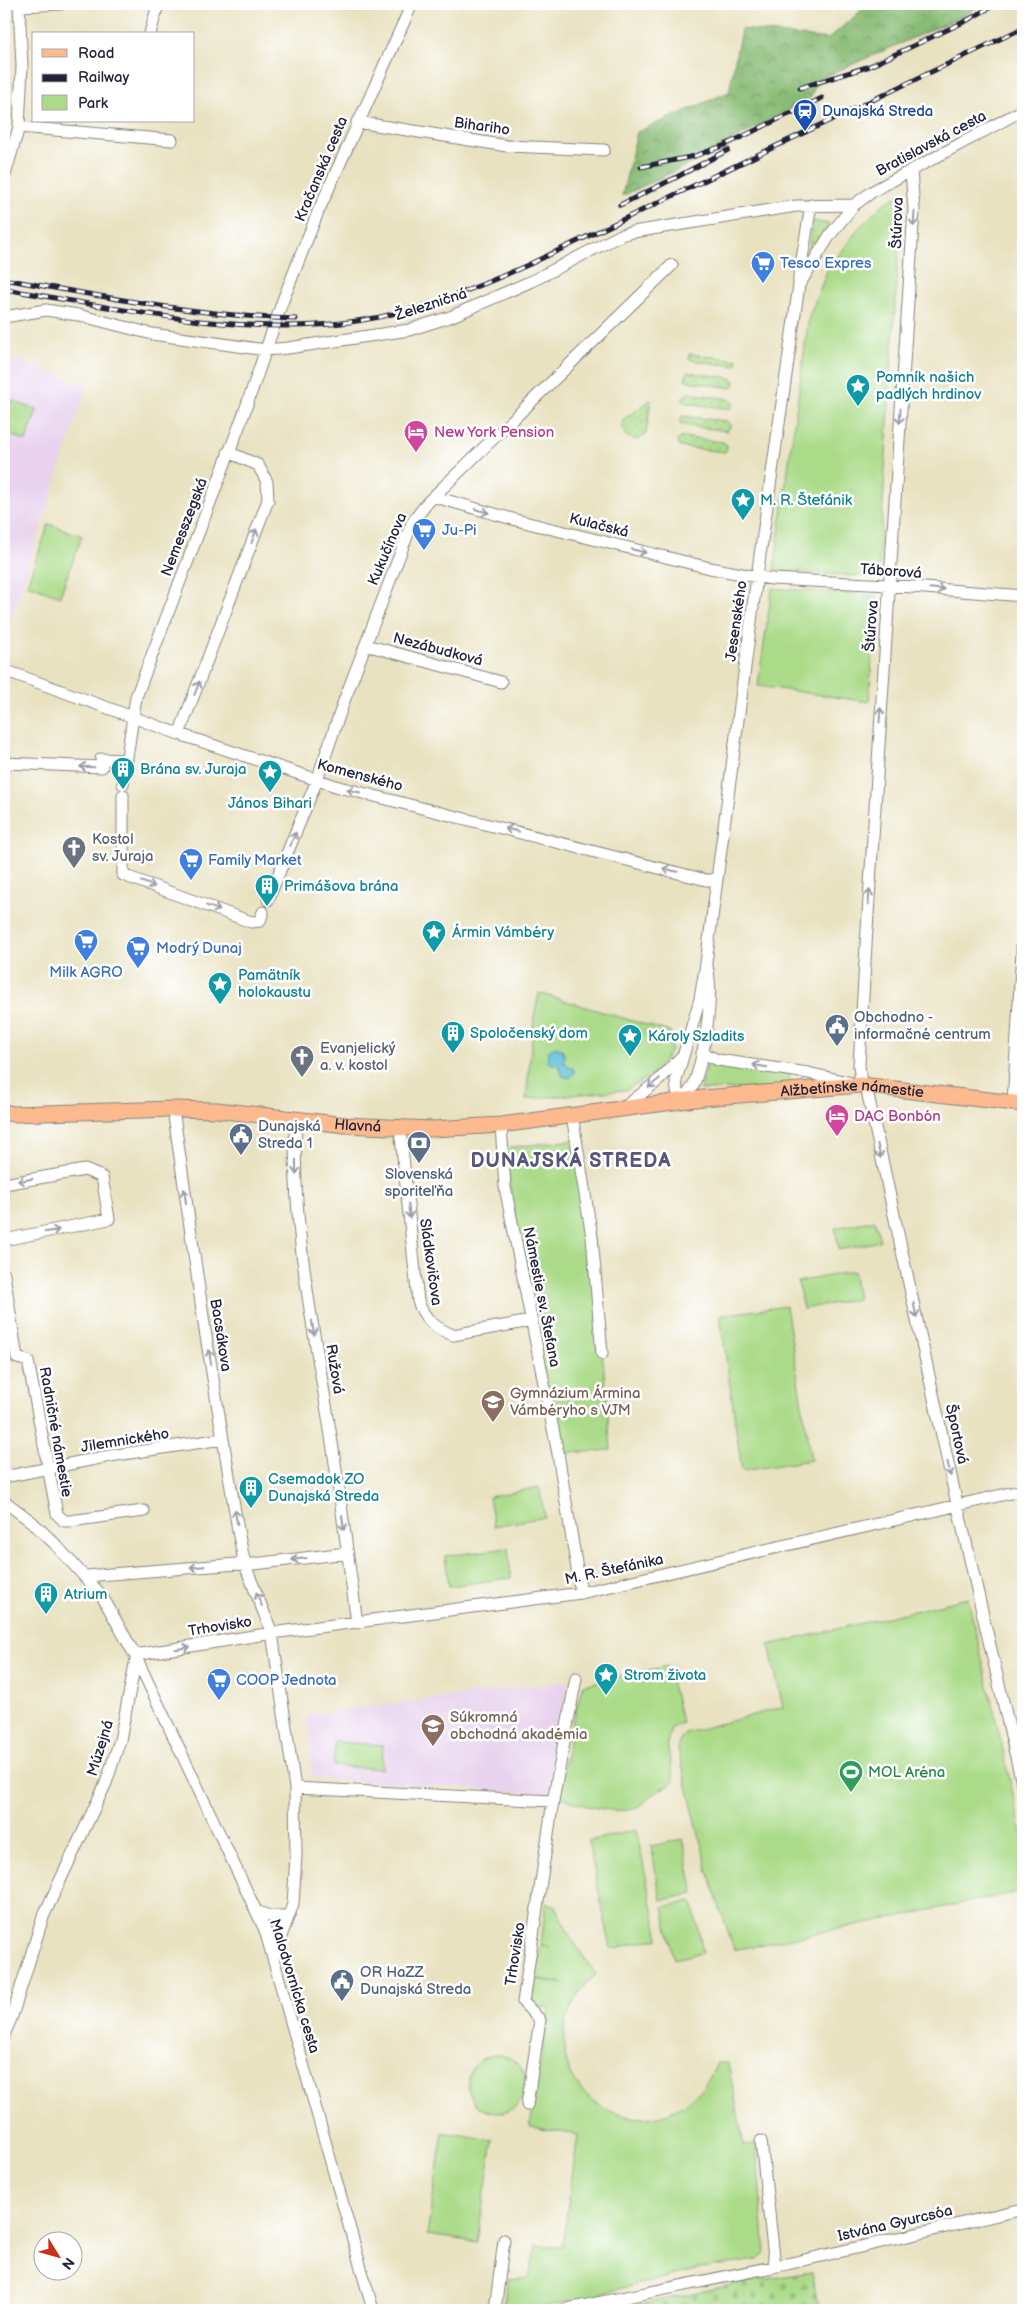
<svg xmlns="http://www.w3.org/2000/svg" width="1027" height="2314" viewBox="0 0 1027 2314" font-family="'Balsamiq Sans',sans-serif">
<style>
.built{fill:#e8d2ee}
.grass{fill:url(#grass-dots);stroke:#667e62}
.forest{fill:url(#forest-crowns);stroke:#556e58}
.cemetery{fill:url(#cemetery-stones);stroke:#667e62}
.park{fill:#abdb89;stroke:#667e62}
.water{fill:#58bdd7;stroke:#3d7089}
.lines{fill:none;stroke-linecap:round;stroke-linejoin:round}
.minor-casing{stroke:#86827e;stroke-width:13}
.major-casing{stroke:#86827e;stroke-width:17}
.minor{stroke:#fff;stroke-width:11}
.major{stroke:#fcba8e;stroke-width:15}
.rail-casing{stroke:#22223b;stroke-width:5}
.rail{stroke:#fff;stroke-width:3;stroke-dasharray:9;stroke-linecap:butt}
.oneway{stroke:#9c9ca7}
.labels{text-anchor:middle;stroke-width:5;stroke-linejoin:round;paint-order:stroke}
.transit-label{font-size:15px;fill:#164399;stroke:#fff;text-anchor:start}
.street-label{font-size:15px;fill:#22223b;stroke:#fff}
.shop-label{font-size:15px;fill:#366cbe;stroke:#fff;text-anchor:start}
.culture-label{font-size:15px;fill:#0d838f;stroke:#fff;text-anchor:start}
.hotel-label{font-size:15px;fill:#b23c85;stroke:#fff;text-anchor:start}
.worship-label{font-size:15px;fill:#5b616d;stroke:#fff;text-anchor:start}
.service-label{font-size:15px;fill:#4e5e75;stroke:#fff;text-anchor:start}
.education-label{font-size:15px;fill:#785e54;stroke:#fff;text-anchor:start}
.leisure-label{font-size:15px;fill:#27864d;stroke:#fff;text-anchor:start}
.district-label{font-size:20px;font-weight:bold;letter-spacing:1px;fill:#59557b;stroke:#fff}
</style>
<defs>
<pattern id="grass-dots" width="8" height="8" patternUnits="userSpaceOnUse" patternTransform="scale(1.25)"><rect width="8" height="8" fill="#abdb89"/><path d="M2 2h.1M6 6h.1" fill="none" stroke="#93bc77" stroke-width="1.8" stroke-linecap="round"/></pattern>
<pattern id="forest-crowns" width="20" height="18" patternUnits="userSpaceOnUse" patternTransform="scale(1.25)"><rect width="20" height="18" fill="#88bb75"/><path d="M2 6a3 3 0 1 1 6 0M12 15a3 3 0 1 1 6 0" fill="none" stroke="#6f9861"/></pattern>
<pattern id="cemetery-stones" width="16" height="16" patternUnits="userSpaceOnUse" patternTransform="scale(1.25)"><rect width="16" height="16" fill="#abdb89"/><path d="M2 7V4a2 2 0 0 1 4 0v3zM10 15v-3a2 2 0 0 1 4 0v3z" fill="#93bc77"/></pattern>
</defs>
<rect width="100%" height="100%" fill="#fff"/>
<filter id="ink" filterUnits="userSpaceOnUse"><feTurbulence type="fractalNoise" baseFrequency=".02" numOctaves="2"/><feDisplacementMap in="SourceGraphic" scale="10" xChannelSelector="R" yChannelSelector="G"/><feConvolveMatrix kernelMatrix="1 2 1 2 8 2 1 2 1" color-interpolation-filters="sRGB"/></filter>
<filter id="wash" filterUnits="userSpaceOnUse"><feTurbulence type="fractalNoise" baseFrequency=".0096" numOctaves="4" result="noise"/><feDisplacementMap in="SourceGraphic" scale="20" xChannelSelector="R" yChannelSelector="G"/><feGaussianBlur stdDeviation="1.12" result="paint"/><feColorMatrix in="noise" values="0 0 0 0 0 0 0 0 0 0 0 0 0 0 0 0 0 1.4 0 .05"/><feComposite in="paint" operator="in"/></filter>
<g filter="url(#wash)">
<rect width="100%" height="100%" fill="#e9e2c1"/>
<path class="built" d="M4,355L87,386L4,641Z
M569,1681L548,1794L313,1778L307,1715Z"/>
<path class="grass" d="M812,221L829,224L812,250L809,249Z
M689,354L738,360L737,364L734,366L691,360L689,358Z
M688,372L731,378L735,381V384L732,388L688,381L685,379Z
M688,393L729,399L733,402V406L730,409L686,403L683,401V397Z
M651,400L646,434L640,439C626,440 620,433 623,420Z
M682,416L726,421L730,424V427L727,431L683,425L680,423Z
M682,437L723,442L727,445V449L725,452L680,447L677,441Z"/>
<path class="forest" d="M869,4H982L963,16L817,80L811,97L692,163L622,196L637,132L729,92L741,29L828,39Z"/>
<path class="cemetery" d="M811,2272L820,2310H615L735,2284Z"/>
<path class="park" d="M902,194L879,568L871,577L774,570L809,317L827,271L859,228L882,205Z
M4,398L37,410L26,441L4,433Z
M49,524L82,536L60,596L27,584Z
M772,588L876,596L869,702L758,686Z
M539,993L670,1032L671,1051L655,1073L626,1090L526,1099L534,1017Z
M707,1064L790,1074L789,1088L701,1090Z
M576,1140L592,1237L611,1450L558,1454L503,1148Z
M875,1220L880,1241L839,1250L835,1228Z
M853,1271L858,1299L803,1309L798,1282Z
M786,1306L811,1460L742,1471L720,1315Z
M539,1487L545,1517L494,1526L489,1497Z
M508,1548L511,1578L449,1586L445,1556Z
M968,1598L1023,1838V1891L734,1950L708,1872L678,1749L679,1741L685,1733L783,1707L769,1645Z
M667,1666L682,1722L671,1729L667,1744L674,1781C670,1787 663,1787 658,1791C649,1796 643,1806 633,1809C619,1814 569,1805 559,1794L573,1719L583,1685Z
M335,1742L383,1745L382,1769L333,1766Z
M636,1830L659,1938L611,1949L588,1841Z
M683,1839L694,1894L661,1900L651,1846Z
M692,1901L703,1953L674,1959L663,1907Z
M546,1903L555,1906L570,1936L596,1975C555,2008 550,2074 599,2105C646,2134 697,2111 717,2063H728L744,2146L756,2145L765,2252L757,2260L709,2267L532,2310H506L503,2306L508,2280L529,2278L536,2245L562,2247L578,2135L530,2127L549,2008L537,2006L531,1999L535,1979L567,1984L535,1978L541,1946L549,1947L541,1945Z
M468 2084a29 29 0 1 1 58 0a29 29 0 1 1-58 0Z
M443,2132L493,2140L477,2242L427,2235Z"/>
<path class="water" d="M555,1047L562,1049L565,1057L563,1062L574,1069V1074L570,1078L562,1076L559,1065L551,1064L547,1061L548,1051Z"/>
</g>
<g filter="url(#ink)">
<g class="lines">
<defs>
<path id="minor" d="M20,6L61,4
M150,34L158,4
M357,122L507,146L604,150
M19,127L172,140
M4,178L19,127L22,66L19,4
M799,285V277L811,205
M4,317L46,310L78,315L152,334L266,350L288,348L409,330L450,317L534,280L621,235L633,232L796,206L854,205
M435,497L516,520L710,568L747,575L772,579L888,585L1023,596
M366,645L501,682
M4,670L179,734L339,787L706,880H717
M179,734L268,500L267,482L258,465L228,452
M4,763L102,767L101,759L127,760
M123,784L136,697L243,416L283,300L318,212L412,4
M123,795V875L251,922L260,921L263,912
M268,900L317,780L344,701L412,523L427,503L672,265
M706,963C715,989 705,1051 696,1078C694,1087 688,1094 682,1101L677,1091L676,1080L700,999L706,963L757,576L799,285L830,235L854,205L873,191L1023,110
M702,1053L718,1060L808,1073L861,1085L859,1065L866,945L914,210L911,170
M866,1086L955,1495L1023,1787
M1013,1103L1023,934
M173,1109L205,1330L239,1536L245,1565L272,1633L295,1788L296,1855L293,1904L273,1958
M622,1109L659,1080L682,1056
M572,1115L592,1237L602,1354
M296,1118C291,1215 310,1310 326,1405C338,1477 347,1550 357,1623
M501,1125L505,1187L558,1454L581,1593
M400,1128L418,1301C424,1319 435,1328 453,1335L531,1321
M4,1184L85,1170L102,1177L109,1219L4,1240
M4,1274L17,1358L28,1361L57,1514L64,1521H70L144,1511
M4,1477L110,1456L222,1439
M4,1501L32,1522L54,1543L102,1596L135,1655L265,1930L373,2310
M86,1576L237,1564L245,1565L347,1553
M135,1655L272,1633L581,1593L1023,1490
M295,1788L553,1801
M256,1911L269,1916H288
M4,2035L12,2016L43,1917L106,1783L120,1740L136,1659
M527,2105L540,2020L523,2002L553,1801L576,1678
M761,2141L775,2266
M495,2310L504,2240
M563,2310L787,2264L1023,2209"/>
<g id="major">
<path id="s1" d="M4,1112L13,1114L173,1109L217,1110L345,1125L432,1129L501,1125L703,1098L861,1085L1023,1104"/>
</g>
</defs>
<use href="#minor" class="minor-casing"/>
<use href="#major" class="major-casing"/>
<use href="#minor" class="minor"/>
<use href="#major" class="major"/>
<defs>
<path id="rail" d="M800,88L870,66L966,21L996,4
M641,167L695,156L725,145L822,98
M620,205L675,178L728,150
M4,279C101,296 198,316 296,319
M4,289C118,308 241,338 357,321C418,312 474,289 530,264L1023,28"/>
</defs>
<use href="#rail" class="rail-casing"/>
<use href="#rail" class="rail"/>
</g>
<defs><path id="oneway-shaft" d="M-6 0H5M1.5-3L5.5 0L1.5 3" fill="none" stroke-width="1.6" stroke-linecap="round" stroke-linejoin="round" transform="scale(1.25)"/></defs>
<g class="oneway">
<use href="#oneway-shaft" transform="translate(914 219) rotate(94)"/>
<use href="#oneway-shaft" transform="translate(900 416) rotate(94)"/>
<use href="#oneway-shaft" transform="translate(482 511) rotate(16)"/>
<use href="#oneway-shaft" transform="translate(254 536) rotate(-70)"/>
<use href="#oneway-shaft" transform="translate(639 551) rotate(14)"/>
<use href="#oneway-shaft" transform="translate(937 589) rotate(5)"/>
<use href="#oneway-shaft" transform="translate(197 688) rotate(-69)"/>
<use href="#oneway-shaft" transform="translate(880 715) rotate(-86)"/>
<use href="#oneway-shaft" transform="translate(87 767) rotate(-178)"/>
<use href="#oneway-shaft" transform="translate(354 791) rotate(-166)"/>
<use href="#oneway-shaft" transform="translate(512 830) rotate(-166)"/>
<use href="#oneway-shaft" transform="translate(293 839) rotate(-68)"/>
<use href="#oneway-shaft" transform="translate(670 870) rotate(-166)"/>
<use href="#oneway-shaft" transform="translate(148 884) rotate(21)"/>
<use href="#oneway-shaft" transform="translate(869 897) rotate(-86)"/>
<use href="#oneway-shaft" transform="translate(213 908) rotate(20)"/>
<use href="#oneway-shaft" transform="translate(760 1066) rotate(-171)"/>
<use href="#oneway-shaft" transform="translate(654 1083) rotate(141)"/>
<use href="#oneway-shaft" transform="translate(879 1151) rotate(77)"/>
<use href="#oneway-shaft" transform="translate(296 1167) rotate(90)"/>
<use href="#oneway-shaft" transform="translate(25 1180) rotate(171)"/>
<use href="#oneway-shaft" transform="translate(185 1196) rotate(-98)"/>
<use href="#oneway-shaft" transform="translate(409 1211) rotate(84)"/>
<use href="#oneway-shaft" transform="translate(52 1231) rotate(-10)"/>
<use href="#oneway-shaft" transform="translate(915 1310) rotate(78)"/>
<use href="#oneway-shaft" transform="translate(313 1328) rotate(81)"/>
<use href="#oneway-shaft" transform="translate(210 1357) rotate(-99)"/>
<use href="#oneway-shaft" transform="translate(949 1469) rotate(78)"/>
<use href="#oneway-shaft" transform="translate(236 1517) rotate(-100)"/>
<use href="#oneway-shaft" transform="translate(343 1523) rotate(82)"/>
<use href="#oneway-shaft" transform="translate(299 1559) rotate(173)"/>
<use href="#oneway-shaft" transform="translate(197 1567) rotate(175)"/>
<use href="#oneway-shaft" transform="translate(259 1599) rotate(-112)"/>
<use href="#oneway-shaft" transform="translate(183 1648) rotate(-9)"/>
</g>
</g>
<defs>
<symbol id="station-pin" viewBox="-11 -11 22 30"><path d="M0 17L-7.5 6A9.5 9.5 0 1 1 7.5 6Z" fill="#1a4fb4" stroke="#fff"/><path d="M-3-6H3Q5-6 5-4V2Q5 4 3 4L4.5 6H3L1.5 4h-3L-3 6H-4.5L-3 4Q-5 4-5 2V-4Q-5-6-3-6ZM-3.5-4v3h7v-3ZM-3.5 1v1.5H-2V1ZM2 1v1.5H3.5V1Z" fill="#fff"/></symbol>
<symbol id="supermarket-pin" viewBox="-11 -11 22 30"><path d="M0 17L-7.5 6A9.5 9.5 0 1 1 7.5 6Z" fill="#3f7fe0" stroke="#fff"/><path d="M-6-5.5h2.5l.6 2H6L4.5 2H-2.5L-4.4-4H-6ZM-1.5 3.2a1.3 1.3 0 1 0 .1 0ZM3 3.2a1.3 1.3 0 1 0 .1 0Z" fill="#fff"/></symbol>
<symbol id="sight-pin" viewBox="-11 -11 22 30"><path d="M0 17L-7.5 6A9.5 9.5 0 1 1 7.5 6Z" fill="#0f9aa8" stroke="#fff"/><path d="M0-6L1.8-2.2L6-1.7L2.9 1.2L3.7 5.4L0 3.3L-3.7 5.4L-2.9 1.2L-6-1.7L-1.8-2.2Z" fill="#fff"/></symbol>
<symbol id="hotel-pin" viewBox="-11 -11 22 30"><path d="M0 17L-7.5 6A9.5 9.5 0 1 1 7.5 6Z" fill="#d1479c" stroke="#fff"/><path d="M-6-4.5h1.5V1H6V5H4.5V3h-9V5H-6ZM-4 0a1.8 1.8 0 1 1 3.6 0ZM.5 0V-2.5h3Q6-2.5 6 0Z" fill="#fff"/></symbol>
<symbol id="building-pin" viewBox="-11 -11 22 30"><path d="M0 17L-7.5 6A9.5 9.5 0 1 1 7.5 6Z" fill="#0f9aa8" stroke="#fff"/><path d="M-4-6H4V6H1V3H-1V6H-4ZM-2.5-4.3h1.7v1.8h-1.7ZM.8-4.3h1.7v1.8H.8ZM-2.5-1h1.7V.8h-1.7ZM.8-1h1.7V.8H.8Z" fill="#fff"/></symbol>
<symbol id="church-pin" viewBox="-11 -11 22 30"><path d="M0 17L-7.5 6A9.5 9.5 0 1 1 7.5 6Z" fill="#6b7280" stroke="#fff"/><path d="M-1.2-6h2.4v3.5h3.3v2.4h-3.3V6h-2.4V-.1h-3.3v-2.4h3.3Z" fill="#fff"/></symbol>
<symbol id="civic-pin" viewBox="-11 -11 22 30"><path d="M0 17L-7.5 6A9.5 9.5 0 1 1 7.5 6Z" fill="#5c6f8a" stroke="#fff"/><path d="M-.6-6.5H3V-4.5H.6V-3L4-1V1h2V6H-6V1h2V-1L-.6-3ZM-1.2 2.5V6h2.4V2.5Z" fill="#fff"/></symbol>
<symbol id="bank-pin" viewBox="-11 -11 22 30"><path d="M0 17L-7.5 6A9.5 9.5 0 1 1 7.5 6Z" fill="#5c6f8a" stroke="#fff"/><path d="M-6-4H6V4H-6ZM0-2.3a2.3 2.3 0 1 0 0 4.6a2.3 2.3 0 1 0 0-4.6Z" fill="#fff"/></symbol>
<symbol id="school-pin" viewBox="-11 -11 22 30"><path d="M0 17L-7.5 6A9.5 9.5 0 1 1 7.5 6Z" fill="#8d6e63" stroke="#fff"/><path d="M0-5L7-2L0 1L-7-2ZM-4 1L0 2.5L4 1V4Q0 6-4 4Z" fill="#fff"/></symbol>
<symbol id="stadium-pin" viewBox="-11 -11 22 30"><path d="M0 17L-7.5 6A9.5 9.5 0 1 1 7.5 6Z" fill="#2e9e5b" stroke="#fff"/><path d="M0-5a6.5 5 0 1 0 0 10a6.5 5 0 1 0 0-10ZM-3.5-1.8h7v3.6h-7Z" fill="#fff"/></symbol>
</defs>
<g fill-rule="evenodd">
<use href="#station-pin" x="791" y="97" width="28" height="38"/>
<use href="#supermarket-pin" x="749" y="249" width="28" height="38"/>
<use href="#sight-pin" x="844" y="372" width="28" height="38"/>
<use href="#hotel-pin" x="402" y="418" width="28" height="38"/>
<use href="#sight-pin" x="729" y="486" width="28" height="38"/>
<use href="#supermarket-pin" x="410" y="516" width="28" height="38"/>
<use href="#building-pin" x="109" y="755" width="28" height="38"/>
<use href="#sight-pin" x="256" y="758" width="28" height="38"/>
<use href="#church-pin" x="60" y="834" width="28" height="38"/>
<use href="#supermarket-pin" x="177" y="846" width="28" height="38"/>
<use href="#building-pin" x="253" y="872" width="28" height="38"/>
<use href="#sight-pin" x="420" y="918" width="28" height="38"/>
<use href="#supermarket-pin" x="72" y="927" width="28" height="38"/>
<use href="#supermarket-pin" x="124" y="934" width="28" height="38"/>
<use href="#sight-pin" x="206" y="970" width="28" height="38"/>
<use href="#civic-pin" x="823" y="1012" width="28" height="38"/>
<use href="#building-pin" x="439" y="1019" width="28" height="38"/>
<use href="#sight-pin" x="616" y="1022" width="28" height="38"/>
<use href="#church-pin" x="288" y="1043" width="28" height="38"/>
<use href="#hotel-pin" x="823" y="1102" width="28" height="38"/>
<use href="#civic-pin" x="227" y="1121" width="28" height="38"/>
<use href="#bank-pin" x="405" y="1129" width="28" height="38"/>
<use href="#school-pin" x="479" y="1388" width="28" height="38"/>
<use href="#building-pin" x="237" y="1474" width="28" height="38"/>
<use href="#building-pin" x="32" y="1580" width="28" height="38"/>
<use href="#sight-pin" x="592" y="1661" width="28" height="38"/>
<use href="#supermarket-pin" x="205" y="1666" width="28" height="38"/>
<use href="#school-pin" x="419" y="1712" width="28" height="38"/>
<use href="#stadium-pin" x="837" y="1758" width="28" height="38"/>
<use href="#civic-pin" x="328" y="1967" width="28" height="38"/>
</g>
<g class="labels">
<g class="transit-label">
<text x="822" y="116">Dunajská Streda</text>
</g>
<g class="street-label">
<text transform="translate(482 126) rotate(8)" y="5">Bihariho</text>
<text transform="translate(931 143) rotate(-28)" y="5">Bratislavská cesta</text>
<text transform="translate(321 169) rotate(-67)" y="5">Kračanská cesta</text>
<text transform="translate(897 223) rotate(-88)" y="5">Štúrova</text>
<text transform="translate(431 304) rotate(-18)" y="5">Železničná</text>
<text transform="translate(599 525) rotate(14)" y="5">Kulačská</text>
<text transform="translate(184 527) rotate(-69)" y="5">Nemesszegská</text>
<text transform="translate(387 549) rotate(-67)" y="5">Kukučínova</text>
<text transform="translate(891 571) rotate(4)" y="5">Táborová</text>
<text transform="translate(736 621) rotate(-82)" y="5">Jesenského</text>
<text transform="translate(871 626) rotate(-86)" y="5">Štúrova</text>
<text transform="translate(438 649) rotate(15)" y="5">Nezábudková</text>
<text transform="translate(360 775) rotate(15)" y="5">Komenského</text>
<text dy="5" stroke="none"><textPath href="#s1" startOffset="852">Alžbetínske námestie</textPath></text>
<text dy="5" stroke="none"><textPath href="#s1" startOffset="355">Hlavná</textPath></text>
<text transform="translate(431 1262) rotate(82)" y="5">Sládkovičova</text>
<text transform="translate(542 1297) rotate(79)" y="5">Námestie sv. Štefana</text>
<text transform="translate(221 1335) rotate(81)" y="5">Bacsákova</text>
<text transform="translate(335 1369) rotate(81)" y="5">Ružová</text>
<text transform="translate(56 1432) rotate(80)" y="5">Radničné námestie</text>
<text transform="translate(957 1434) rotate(78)" y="5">Športová</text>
<text transform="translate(125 1440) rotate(-9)" y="5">Jilemnického</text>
<text transform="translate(614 1569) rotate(-12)" y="5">M. R. Štefánika</text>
<text transform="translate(220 1626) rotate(-9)" y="5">Trhovisko</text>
<text transform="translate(100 1748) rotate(-73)" y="5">Múzejná</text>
<text transform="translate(515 1954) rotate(-81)" y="5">Trhovisko</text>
<text transform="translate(295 1986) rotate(73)" y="5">Malodvornícka cesta</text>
<text transform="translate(895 2223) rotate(-13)" y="5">Istvána Gyurcsóa</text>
</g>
<g class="shop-label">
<text x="780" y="268">Tesco Expres</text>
<text x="442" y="535">Ju-Pi</text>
<text x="208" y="865">Family Market</text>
<text x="156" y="953">Modrý Dunaj</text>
<text x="86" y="977" text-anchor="middle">Milk AGRO</text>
<text x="236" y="1685">COOP Jednota</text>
</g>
<g class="culture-label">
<text x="876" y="382">Pomník našich<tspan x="876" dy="17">padlých hrdinov</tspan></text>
<text x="760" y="505">M. R. Štefánik</text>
<text x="140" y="774">Brána sv. Juraja</text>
<text x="270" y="808" text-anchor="middle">János Bihari</text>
<text x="284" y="891">Primášova brána</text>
<text x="452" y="937">Ármin Vámbéry</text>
<text x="238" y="980">Pamätník<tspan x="238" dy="17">holokaustu</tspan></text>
<text x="470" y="1038">Spoločenský dom</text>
<text x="648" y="1041">Károly Szladits</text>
<text x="268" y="1484">Csemadok ZO<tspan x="268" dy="17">Dunajská Streda</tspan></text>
<text x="64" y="1599">Atrium</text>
<text x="624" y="1680">Strom života</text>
</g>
<g class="hotel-label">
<text x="434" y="437">New York Pension</text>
<text x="854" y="1121">DAC Bonbón</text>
</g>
<g class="worship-label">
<text x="92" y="844">Kostol<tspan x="92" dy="17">sv. Juraja</tspan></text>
<text x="320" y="1053">Evanjelický<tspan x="320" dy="17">a. v. kostol</tspan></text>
</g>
<g class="service-label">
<text x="854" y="1022">Obchodno -<tspan x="854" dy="17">informačné centrum</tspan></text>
<text x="258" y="1131">Dunajská<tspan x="258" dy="17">Streda 1</tspan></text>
<text x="419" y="1179" text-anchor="middle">Slovenská<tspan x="419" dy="17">sporiteľňa</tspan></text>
<text x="360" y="1977">OR HaZZ<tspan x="360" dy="17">Dunajská Streda</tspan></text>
</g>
<g class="education-label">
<text x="510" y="1398">Gymnázium Ármina<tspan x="510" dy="17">Vámbéryho s VJM</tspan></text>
<text x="450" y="1722">Súkromná<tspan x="450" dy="17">obchodná akadémia</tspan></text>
</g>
<g class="leisure-label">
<text x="868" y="1777">MOL Aréna</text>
</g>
<g class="district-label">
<text x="571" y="1167">DUNAJSKÁ STREDA</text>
</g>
</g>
<rect width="1027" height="2314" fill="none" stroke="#fff" stroke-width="20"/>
<rect x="32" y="32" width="162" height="90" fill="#ffffff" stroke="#a7a7b1"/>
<rect x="42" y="49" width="25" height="8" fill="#fcba8e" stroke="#a7a7b1"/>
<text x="78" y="58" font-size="15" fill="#22223b">Road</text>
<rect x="42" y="74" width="25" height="8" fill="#22223b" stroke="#a7a7b1"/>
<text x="78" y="82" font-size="15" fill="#22223b">Railway</text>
<rect x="42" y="95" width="25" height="15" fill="#abdb89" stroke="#a7a7b1"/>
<text x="78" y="108" font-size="15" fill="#22223b">Park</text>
<g transform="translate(58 2256) rotate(127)"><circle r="24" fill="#ffffff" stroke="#a7a7b1"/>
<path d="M0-4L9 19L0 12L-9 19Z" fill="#c8321e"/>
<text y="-8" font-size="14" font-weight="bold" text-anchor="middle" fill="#22223b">N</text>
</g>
</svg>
